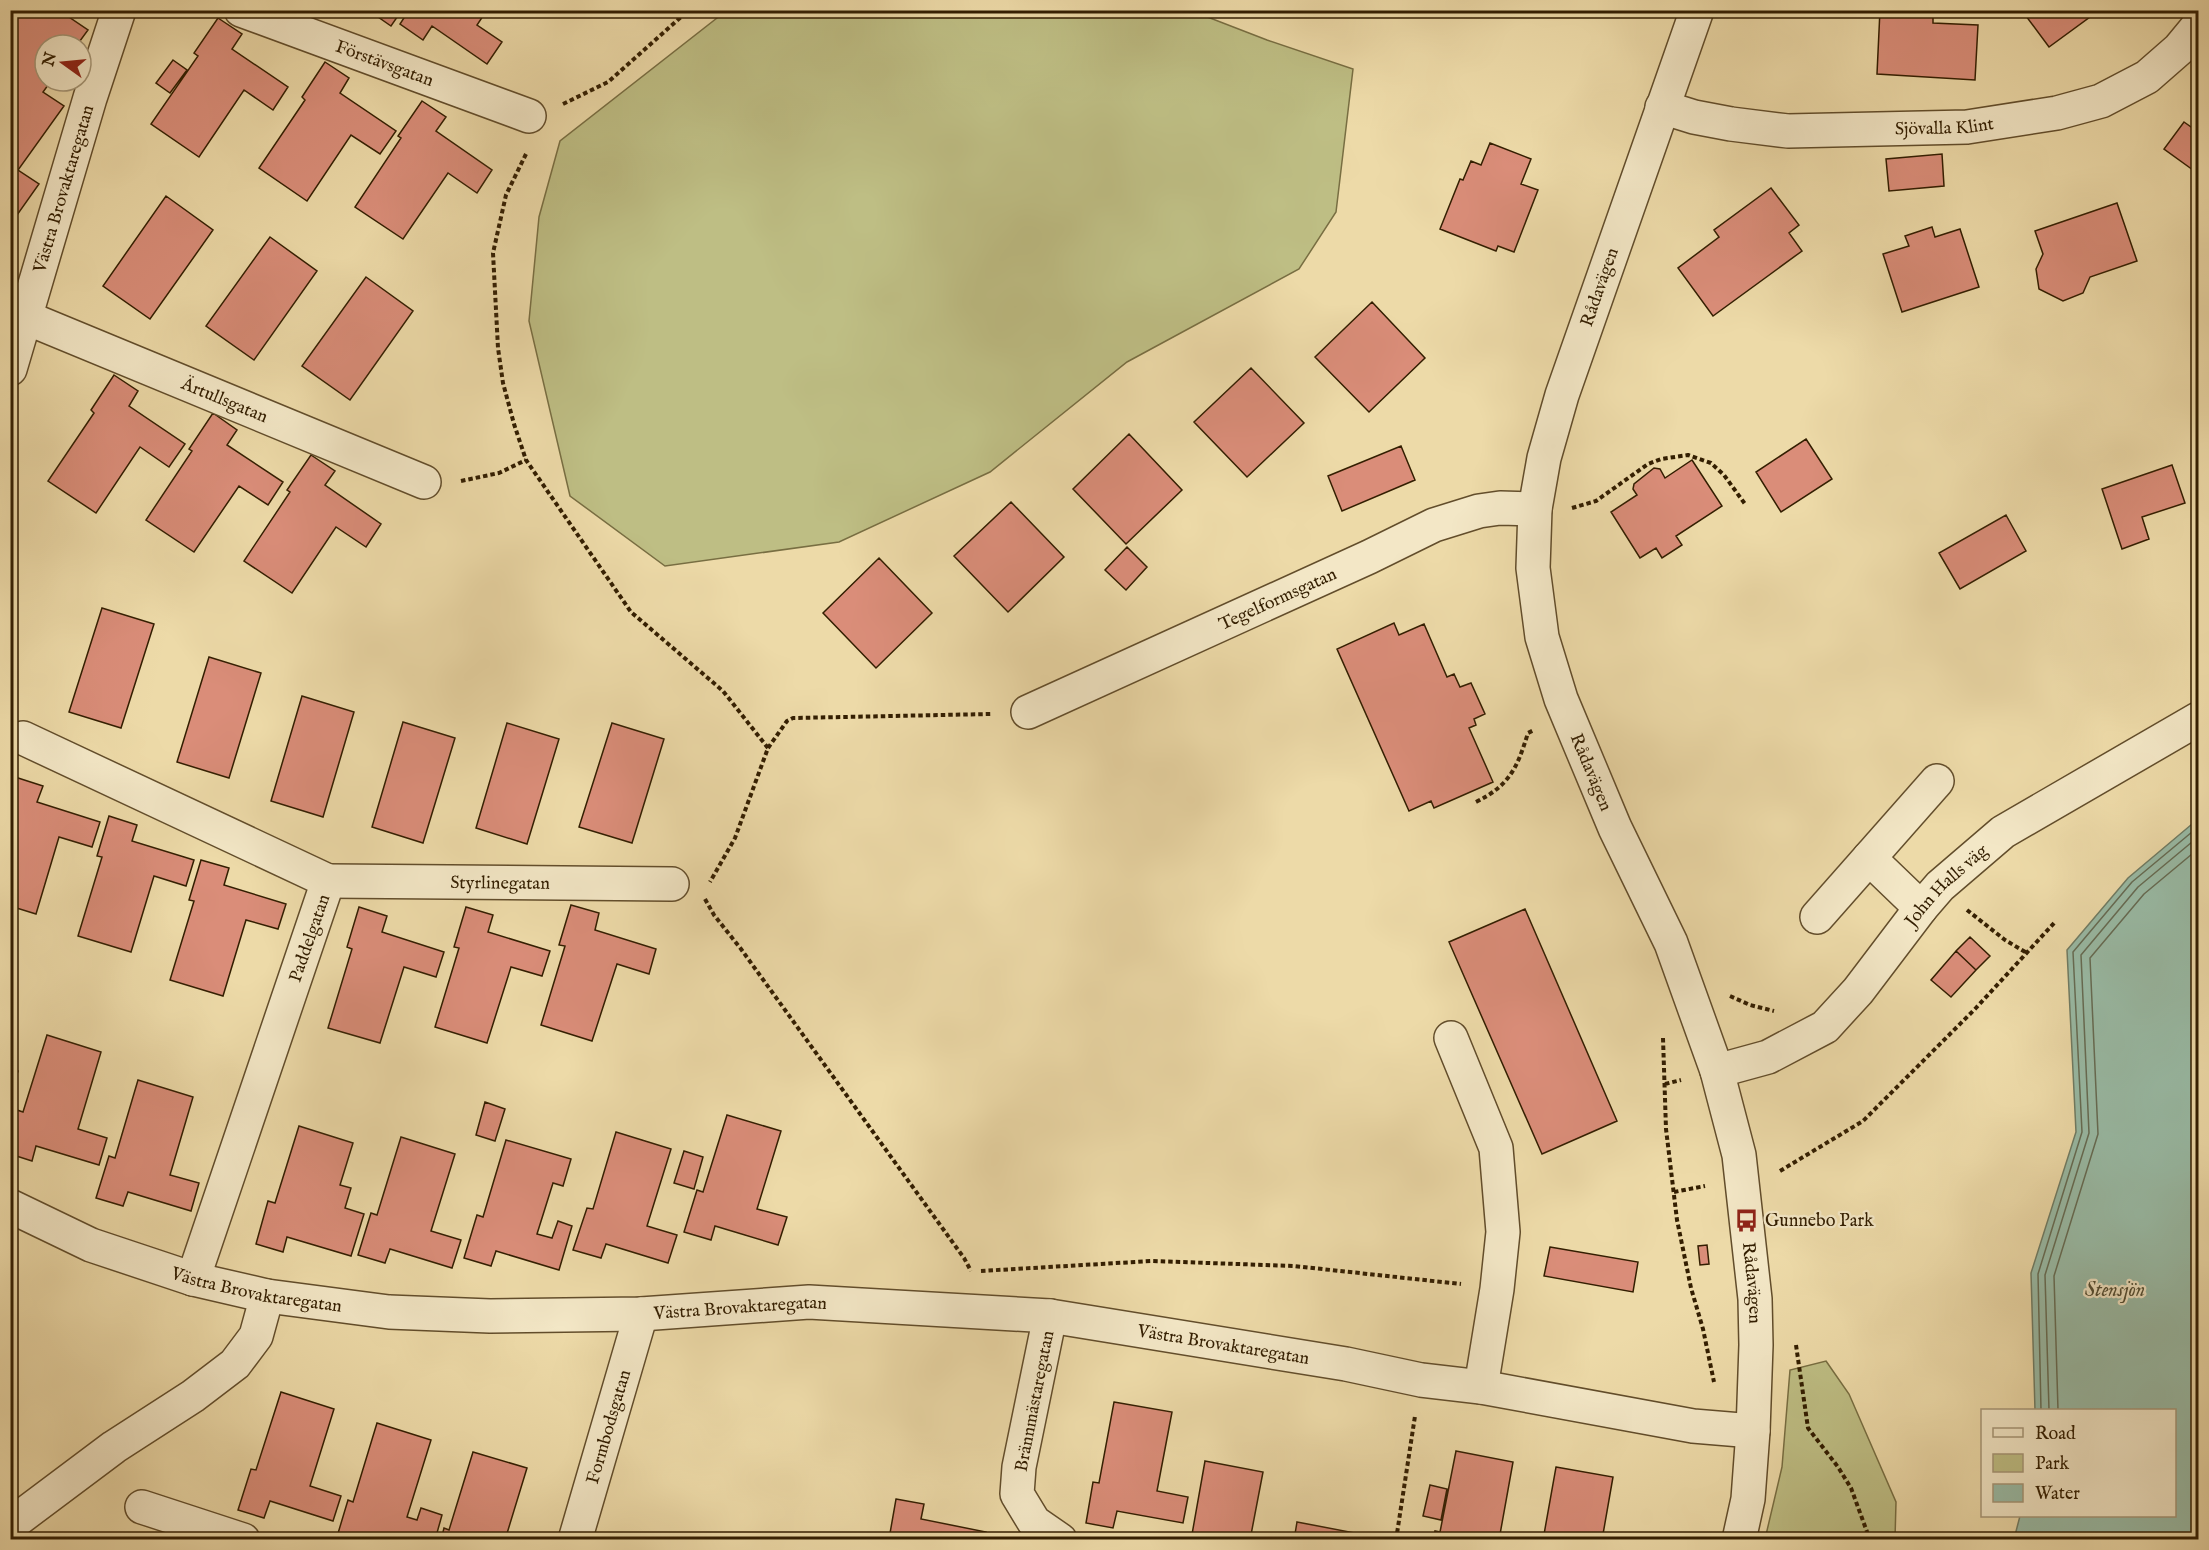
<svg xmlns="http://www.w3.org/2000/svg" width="2209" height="1550" viewBox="0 0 2209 1550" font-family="'IM FELL English',serif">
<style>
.green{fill:#bebe84;stroke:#786e42;stroke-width:1.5}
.water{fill:#99bba6;stroke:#707c64;stroke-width:1.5}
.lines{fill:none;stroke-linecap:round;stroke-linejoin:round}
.shore{stroke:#666c54;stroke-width:1.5}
.building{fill:#da8d79;stroke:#331e01;stroke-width:1.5}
.minor-casing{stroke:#624d2b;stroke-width:36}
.path{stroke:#331e01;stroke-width:4;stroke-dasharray:4.5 3;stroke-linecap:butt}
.minor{stroke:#f3e7c6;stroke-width:33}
.labels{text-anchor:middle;stroke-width:4.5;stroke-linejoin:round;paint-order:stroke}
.street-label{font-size:18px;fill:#331e01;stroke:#f3e7c6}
.poi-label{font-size:18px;fill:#331e01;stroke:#f3e7c6;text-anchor:start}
.water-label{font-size:20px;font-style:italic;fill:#524d33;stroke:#f3e7c6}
</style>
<rect width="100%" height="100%" fill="#eddaa8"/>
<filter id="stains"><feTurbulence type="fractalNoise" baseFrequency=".00333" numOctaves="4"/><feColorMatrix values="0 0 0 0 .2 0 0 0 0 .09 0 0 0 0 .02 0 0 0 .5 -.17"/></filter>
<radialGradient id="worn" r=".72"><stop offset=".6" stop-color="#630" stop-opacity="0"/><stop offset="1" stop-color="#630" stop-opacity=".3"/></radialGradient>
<path class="green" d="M726,11H1192L1267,40L1353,69L1336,212L1299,269L1127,362L990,472L839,542L665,566L570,496L529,321L539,217L560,141Z
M1826,1361L1849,1394L1896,1502L1895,1539H1765L1782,1467L1790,1370Z"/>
<path class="water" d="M2198,819V1539H2014L2020,1516H2174V1410H2035L2031,1273L2076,1132L2067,950L2128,878Z"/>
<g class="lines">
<path class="shore" d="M2041,1410L2038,1274L2082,1132L2073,952L2132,882L2198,827
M2049,1410L2045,1275L2089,1133L2081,955L2138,887L2198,837
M2058,1410L2054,1276L2098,1134L2090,958L2144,894L2198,849"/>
</g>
<path class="building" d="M10,10H69L66,15L88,30L77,45H45V81H51L43,92L64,106L18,170L39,184L10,225Z
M368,10H402L391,26Z
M409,10H487L477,25L502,42L487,64L432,26L423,40L400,24Z
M1880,10H1933V23L1978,25L1975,80L1877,74Z
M2025,10H2091L2094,14L2049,47L2023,12Z
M218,18L242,34L232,49L288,87L273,110L244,90L199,157L151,124L198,56L194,53Z
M173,60L187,70L170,93L156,83Z
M325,62L349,78L340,93L396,131L380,154L351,135L307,201L259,168L305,100L302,97Z
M422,101L446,117L436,131L492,170L477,193L448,173L403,239L355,207L401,138L398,136Z
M2184,122L2198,132V162L2193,170L2164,149Z
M1490,143L1531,159L1521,184L1538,190L1514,252L1498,246L1496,251L1440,229L1460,179L1463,180L1471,161L1481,165Z
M1942,154L1944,186L1889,191L1886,159Z
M1771,188L1799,225L1789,233L1802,251L1713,316L1678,268L1719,237L1714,230Z
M166,196L213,230L150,319L103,286Z
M2117,203L2137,261L2090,277L2083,293L2063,301L2039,289L2036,269L2043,254L2035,231Z
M1932,227L1935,237L1960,229L1979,287L1902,312L1883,254L1909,246L1905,236Z
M270,237L317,271L254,360L206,326Z
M366,277L413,311L350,400L302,366Z
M1372,302L1425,358L1369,412L1315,357Z
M1251,368L1304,423L1247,477L1194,422Z
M114,375L138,391L129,406L185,444L169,467L140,447L96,513L48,481L94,413L91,410Z
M213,413L237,430L227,445L283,482L268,505L239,486L194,552L146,520L192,451L189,449Z
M1129,434L1182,490L1126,544L1073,489Z
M1806,439L1832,479L1781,512L1756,472Z
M1401,446L1415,480L1342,511L1328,476Z
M311,455L335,471L325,485L381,524L366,547L336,527L292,593L244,561L290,492L287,490Z
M1692,460L1722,506L1676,536L1682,545L1662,558L1656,548L1640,558L1611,512L1637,495L1633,489L1634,484L1654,468L1660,469L1665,478Z
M2172,465L2185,503L2142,517L2149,539L2122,549L2102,489Z
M1011,502L1064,557L1008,612L954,556Z
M2006,515L2026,551L1960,589L1939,553Z
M1127,547L1147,567L1126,590L1105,570Z
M879,558L932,613L876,668L823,613Z
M102,608L154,624L121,728L69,712Z
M1394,623L1399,635L1424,624L1447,677L1454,674L1460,687L1471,683L1485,714L1474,719L1476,725L1469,728L1493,782L1434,808L1431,801L1409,811L1337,649Z
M209,657L261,673L229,778L177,762Z
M302,696L354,712L323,817L271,801Z
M403,722L455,738L423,843L372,827Z
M507,723L559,739L527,844L476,828Z
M612,723L664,739L632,843L579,827Z
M15,777L43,786L37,802L100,822L92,847L59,837L36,914L10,906V785L12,786Z
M109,816L137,825L132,841L194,860L186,886L154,876L131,952L78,936L102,857L97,856Z
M201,860L229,868L224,885L286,904L278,929L246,920L223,996L170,980L194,901L189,900Z
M571,905L599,913L595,930L656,949L649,974L617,964L592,1041L541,1025L565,946L559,945Z
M359,907L387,916L382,932L444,952L436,977L404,967L380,1043L328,1028L352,949L347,947Z
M466,907L493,915L488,932L550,951L542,976L511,967L487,1043L435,1027L459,948L454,947Z
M1525,909L1617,1121L1542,1154L1449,942Z
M1970,937L1990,956L1976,970L1956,951Z
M1956,951L1976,970L1951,997L1931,980Z
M47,1035L101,1052L78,1129L107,1138L99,1165L36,1146L32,1161L10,1154V1131L17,1110L23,1112Z
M10,1069L18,1071L10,1097Z
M138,1080L193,1097L170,1175L199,1183L191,1211L128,1192L123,1206L96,1198L109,1156L115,1158Z
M485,1102L505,1109L495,1141L476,1135Z
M727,1115L781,1131L757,1209L787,1217L778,1245L715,1226L711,1240L684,1232L697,1190L703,1192Z
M299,1126L353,1143L340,1185L351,1188L345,1208L364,1214L351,1256L287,1237L283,1252L256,1244L268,1201L275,1203Z
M616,1132L671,1149L647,1226L677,1235L668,1263L606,1244L601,1258L573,1250L587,1208L593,1209Z
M401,1137L455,1154L431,1231L461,1240L452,1268L390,1249L385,1263L358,1255L371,1213L377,1215Z
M506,1140L571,1159L563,1186L553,1183L537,1234L552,1238L558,1221L572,1226L559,1270L496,1251L491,1266L464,1258L477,1215L483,1217Z
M684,1151L703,1157L694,1189L674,1183Z
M1707,1245L1709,1264L1700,1265L1698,1246Z
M1550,1247L1638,1262L1633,1292L1544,1276Z
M281,1392L334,1409L310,1486L341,1496L333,1521L270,1501L264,1518L238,1510L251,1469L256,1470Z
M1114,1402L1172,1412L1157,1491L1188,1497L1183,1523L1117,1511L1113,1528L1086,1523L1093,1482L1099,1483Z
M377,1423L431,1440L407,1517L417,1520L421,1508L442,1515L435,1540H388L366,1533L364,1540H336L348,1500L353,1502Z
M1456,1451L1513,1462L1499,1540H1433L1435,1531L1440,1532Z
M473,1452L527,1468L505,1540H441L444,1528L449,1530Z
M1205,1461L1263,1472L1250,1540H1191Z
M1556,1467L1613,1477L1602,1540H1543Z
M1430,1485L1447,1489L1441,1520L1423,1516Z
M896,1499L924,1504L921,1519L986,1532L984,1540L889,1539Z
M1297,1522L1355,1533L1354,1540H1294Z"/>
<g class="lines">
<defs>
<g id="minor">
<path id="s1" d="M241,10L529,116"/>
<path id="s2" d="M1697,10L1562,395L1544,458L1535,509L1533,568L1542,637L1561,699L1615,828L1671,943L1717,1071L1739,1155L1755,1299L1756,1345L1753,1431L1748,1499L1739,1540"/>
<path id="s3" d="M1662,107L1694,117L1731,124L1788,131L1967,127L2057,113L2101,101L2147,77L2179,49L2198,26"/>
<path id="s4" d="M27,318L424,482"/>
<path id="s5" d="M10,369L90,98L119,10"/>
<path id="s6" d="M1028,712L1369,557L1434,525L1479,511L1500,508L1535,509"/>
<path d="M23,738L328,881L193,1279"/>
<path d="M1869,858L1921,908"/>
<path id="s7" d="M328,881L672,884"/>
<path d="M1817,917L1937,781"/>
<path d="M1451,1038L1496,1148L1503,1232L1497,1289L1481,1387"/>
<path id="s8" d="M1717,1071L1768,1057L1825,1027L1858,991L1921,908L1940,886L2003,832L2198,719"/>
<path id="s9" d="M10,1206L91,1245L193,1279L267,1296L389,1312L490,1316L641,1314L809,1302L1050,1316L1346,1364L1421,1380L1481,1387L1693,1426L1753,1431"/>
<path d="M1050,1316L1019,1467L1017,1494L1034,1522L1060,1540"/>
<path d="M142,1507L243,1540"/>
<path d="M10,1525L114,1447L193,1396L235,1364L256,1336L267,1296"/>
<path id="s10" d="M575,1540L641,1314"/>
</g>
</defs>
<use href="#minor" class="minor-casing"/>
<path class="path" d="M563,104L608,82L689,10
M526,154L506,195L493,253L498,348L503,383L514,424L526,460L631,612L723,691L768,748L735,838L710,882
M461,481L499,473L526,460
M1572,508L1596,501L1648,464L1661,459L1688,455L1711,463L1724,475L1745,504
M768,748L787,721L793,718L991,714
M1476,802C1510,785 1517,768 1528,733L1534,730
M705,899L714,915L741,949L964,1258L971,1271
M1967,910L2005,940L2027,953
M1730,996L1750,1005L1774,1011
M1663,1038L1666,1129L1677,1220L1691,1288L1703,1329L1714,1382
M1665,1084L1681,1080
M1780,1171L1863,1121L1975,1009L2056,921
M1674,1192L1705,1186
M981,1271L1152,1261L1294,1266L1461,1284
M1796,1345L1808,1428L1838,1467L1851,1488L1870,1540
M1396,1540L1415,1416"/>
<use href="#minor" class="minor"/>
</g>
<defs>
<symbol id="bus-bare" viewBox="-9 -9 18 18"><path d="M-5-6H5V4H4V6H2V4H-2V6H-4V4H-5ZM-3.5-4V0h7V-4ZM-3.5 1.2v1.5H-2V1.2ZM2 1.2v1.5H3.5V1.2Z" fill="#8f2418" stroke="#f3e7c6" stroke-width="2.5" paint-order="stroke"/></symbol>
</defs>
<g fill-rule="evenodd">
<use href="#bus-bare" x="1730" y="1204" width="33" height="33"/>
</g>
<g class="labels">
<g class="street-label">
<text dy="6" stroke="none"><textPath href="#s1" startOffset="153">Förstävsgatan</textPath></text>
<text dy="6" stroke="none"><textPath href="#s3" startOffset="285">Sjövalla Klint</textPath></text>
<text dy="6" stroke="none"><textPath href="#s5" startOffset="188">Västra Brovaktaregatan</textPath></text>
<text transform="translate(1599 287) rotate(-71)" y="6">Rådavägen</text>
<text dy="6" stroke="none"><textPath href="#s4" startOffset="214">Ärtullsgatan</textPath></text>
<text dy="6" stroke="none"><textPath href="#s6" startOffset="274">Tegelformsgatan</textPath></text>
<text dy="6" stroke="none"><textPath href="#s2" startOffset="798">Rådavägen</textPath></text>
<text dy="6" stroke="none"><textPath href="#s7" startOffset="172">Styrlinegatan</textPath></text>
<text dy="6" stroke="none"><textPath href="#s8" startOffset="304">John Halls väg</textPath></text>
<text transform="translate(309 938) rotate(-71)" y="6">Paddelgatan</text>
<text dy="6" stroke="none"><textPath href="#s2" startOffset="1338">Rådavägen</textPath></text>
<text dy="6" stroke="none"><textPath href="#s9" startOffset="262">Västra Brovaktaregatan</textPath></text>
<text dy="6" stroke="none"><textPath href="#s9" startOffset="748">Västra Brovaktaregatan</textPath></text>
<text dy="6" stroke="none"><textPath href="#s9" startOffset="1234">Västra Brovaktaregatan</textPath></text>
<text transform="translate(1034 1401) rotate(-79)" y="6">Brännmästaregatan</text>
<text dy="6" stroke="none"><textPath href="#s10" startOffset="118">Formbodsgatan</textPath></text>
</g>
<g class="poi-label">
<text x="1765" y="1226">Gunnebo Park</text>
</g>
<g class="water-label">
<text x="2115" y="1296">Stensjön</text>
</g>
</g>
<rect width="2209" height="1550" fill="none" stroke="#eddaa8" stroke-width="36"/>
<rect x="12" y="12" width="2185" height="1526" fill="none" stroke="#331e01" stroke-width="3"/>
<rect x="18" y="18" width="2173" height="1514" fill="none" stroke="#331e01" stroke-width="1.5"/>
<rect x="1981" y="1409" width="195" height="108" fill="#f3e7c6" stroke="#a69777" stroke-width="1.5"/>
<rect x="1993" y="1428" width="30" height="9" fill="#f3e7c6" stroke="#a69777" stroke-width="1.5"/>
<text x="2035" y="1439" font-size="18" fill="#331e01">Road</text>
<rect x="1993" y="1454" width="30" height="18" fill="#bebe84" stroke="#a69777" stroke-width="1.5"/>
<text x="2035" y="1469" font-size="18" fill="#331e01">Park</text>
<rect x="1993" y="1484" width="30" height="18" fill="#99bba6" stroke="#a69777" stroke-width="1.5"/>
<text x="2035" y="1499" font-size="18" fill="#331e01">Water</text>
<g transform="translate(63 63) rotate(285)"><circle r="28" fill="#f3e7c6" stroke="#a69777" stroke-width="1.5"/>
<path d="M0-4.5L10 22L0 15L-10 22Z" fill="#8f2418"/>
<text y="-9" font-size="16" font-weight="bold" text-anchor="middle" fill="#331e01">N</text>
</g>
<rect width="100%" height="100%" filter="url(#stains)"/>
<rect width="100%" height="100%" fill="url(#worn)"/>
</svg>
